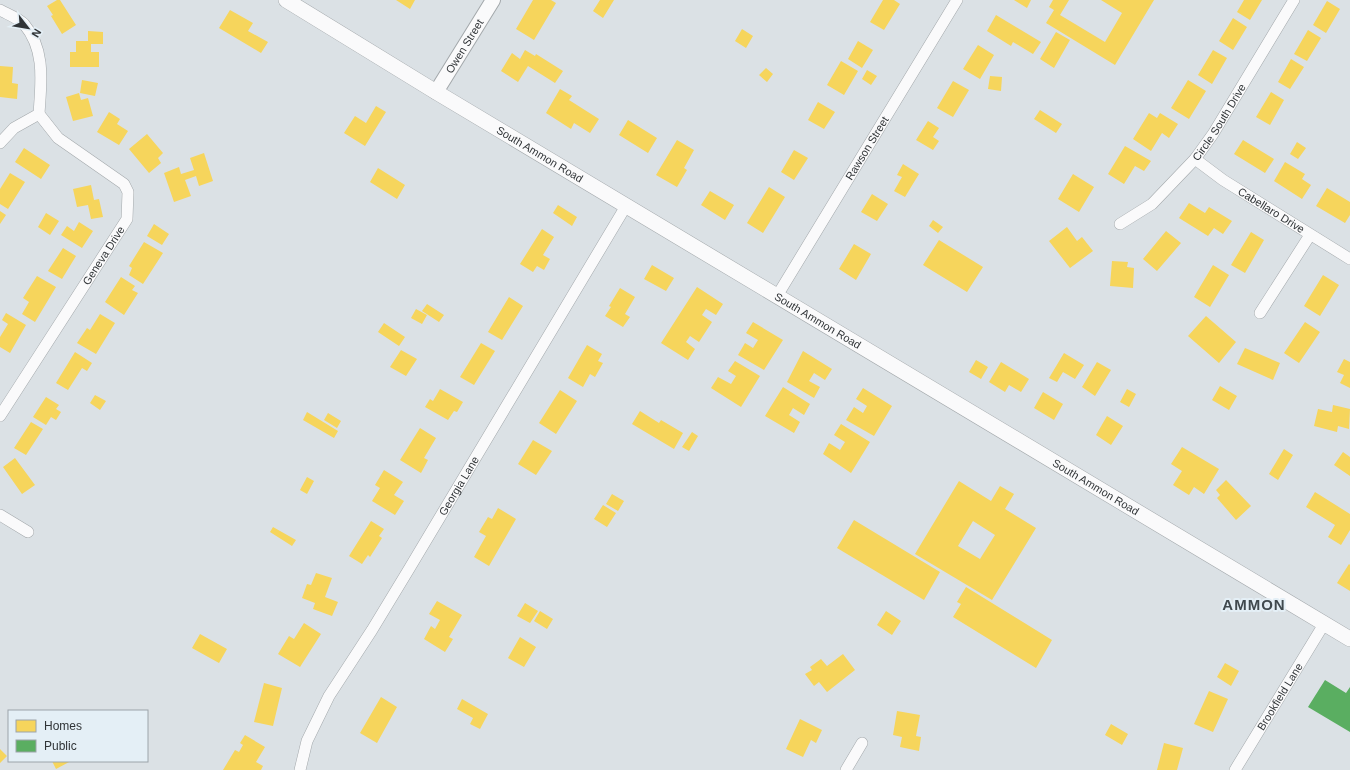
<svg xmlns="http://www.w3.org/2000/svg" width="1350" height="770" viewBox="0 0 1350 770" font-family="Helvetica,sans-serif">
<style>
.homes{fill:#f6d55c;fill-rule:evenodd}
.public{fill:#5aae61}
.lines{fill:none;stroke-linecap:round;stroke-linejoin:round}
.minor-casing{stroke:#a3a8ab;stroke-width:12}
.tertiary-casing{stroke:#a3a8ab;stroke-width:16}
.secondary-casing{stroke:#a3a8ab;stroke-width:16}
.minor{stroke:#fafafb;stroke-width:11}
.tertiary{stroke:#fafafb;stroke-width:14}
.secondary{stroke:#fafafb;stroke-width:15}
.labels{text-anchor:middle;stroke-width:4;stroke-linejoin:round;paint-order:stroke}
.street-label{font-size:11px;fill:#303437;stroke:#e4eff6}
.district-label{font-size:15px;font-weight:bold;letter-spacing:1px;fill:#40494e;stroke:#e4eff6}
</style>
<rect width="100%" height="100%" fill="#dbe1e5"/>
<path class="homes" d="M57,0H60L76,25L62,34L51,16L53,15L47,6Z
M396,0H415L410,9Z
M533,0H551L556,3L534,40L516,29Z
M600,0H614L603,18L593,11Z
M883,0H894L900,4L884,30L870,22Z
M1014,0H1031L1027,8Z
M1053,0H1069L1060,15L1105,42L1122,13L1101,0H1154L1115,65L1046,23L1054,10L1049,7Z
M1244,0H1262L1250,20L1237,12Z
M1327,1L1340,9L1326,33L1313,25Z
M230,10L253,23L248,31L268,42L261,53L219,28Z
M996,15L1041,42L1033,54L1013,42L1011,46L987,31Z
M1233,18L1247,27L1233,50L1219,41Z
M742,29L753,36L746,48L735,41Z
M1308,30L1321,38L1307,61L1294,54Z
M88,31L103,32V44H91V52H99V67H70V52H76V41H88Z
M1056,32L1070,40L1054,68L1040,59Z
M858,41L873,50L862,68L848,59Z
M978,45L994,55L980,79L963,69Z
M525,50L535,56L536,54L563,71L555,83L528,66L518,82L501,71L512,53L520,59Z
M1213,50L1227,58L1212,84L1198,75Z
M1291,59L1304,67L1290,89L1278,82Z
M841,61L858,71L844,95L827,85Z
M0,66L13,67L12,83L18,84L17,99L0,97Z
M766,68L773,74L767,82L759,75Z
M867,70L877,76L871,85L862,79Z
M990,76L1002,77L1001,91L988,89Z
M82,80L98,83L95,96L80,93Z
M1188,80L1206,91L1189,119L1171,108Z
M953,81L969,90L953,117L937,108Z
M560,89L572,96L569,100L599,119L590,133L574,123L571,129L546,113Z
M1271,92L1284,100L1270,125L1256,117Z
M79,93L81,100L88,98L93,116L73,121L66,97Z
M818,102L835,112L824,129L808,120Z
M376,106L386,112L365,146L344,133L355,116L366,123Z
M1040,110L1062,124L1056,133L1034,119Z
M109,112L120,119L117,124L128,131L119,145L97,132Z
M1149,113L1157,118L1160,113L1178,124L1169,138L1162,133L1151,151L1133,139Z
M628,120L657,138L648,153L619,135Z
M928,121L939,128L933,137L939,141L933,150L916,140Z
M147,134L163,153L158,158L161,163L149,173L129,149Z
M677,140L694,150L684,168L687,170L677,187L656,175Z
M1243,140L1274,159L1265,173L1234,154Z
M1297,142L1306,148L1298,159L1290,154Z
M1125,146L1151,161L1144,171L1135,166L1124,184L1108,174Z
M24,148L50,165L41,179L15,162Z
M794,150L808,158L794,180L781,172Z
M204,153L213,181L199,186L196,176L185,180L191,196L174,202L164,173L179,167L181,174L194,170L190,158Z
M1285,162L1305,174L1302,179L1311,185L1302,199L1274,181Z
M903,164L919,174L905,197L894,191L902,177L897,175Z
M378,168L405,185L397,199L370,182Z
M10,173L25,182L8,209L0,204V189Z
M1073,174L1094,187L1079,212L1058,199Z
M91,185L94,200L99,199L103,217L91,219L88,205L77,207L73,189Z
M769,187L785,197L763,233L747,223Z
M1327,188L1350,202V215L1345,223L1316,206Z
M710,191L734,205L725,220L701,205Z
M872,194L888,204L877,221L861,212Z
M1189,203L1205,213L1209,207L1232,221L1223,234L1214,228L1208,236L1179,218Z
M558,205L577,217L572,226L553,213Z
M0,211L6,215L0,224Z
M46,213L59,221L50,235L38,227Z
M933,220L943,227L938,233L929,226Z
M79,222L93,231L82,248L61,235L67,226L74,231Z
M154,224L169,234L162,245L147,236Z
M1067,227L1077,241L1082,237L1093,251L1070,268L1049,241Z
M542,229L554,237L543,255L550,259L544,270L537,266L533,272L520,264Z
M1166,231L1181,243L1157,271L1143,259Z
M1251,232L1264,240L1245,273L1231,265Z
M939,240L983,267L967,292L923,265Z
M144,242L163,253L143,284L129,275L132,268L129,266Z
M854,244L871,254L856,280L839,269Z
M63,248L76,256L62,279L48,271Z
M1112,261L1128,262L1127,267L1134,268L1133,288L1110,286Z
M652,265L674,278L666,291L644,279Z
M1213,265L1229,275L1210,307L1194,297Z
M1323,275L1339,285L1320,316L1304,306Z
M37,276L56,287L35,322L22,314L29,302L23,298Z
M121,277L135,286L132,290L138,293L124,315L105,302Z
M697,287L723,304L716,315L706,309L702,315L712,322L699,342L690,336L686,342L695,349L688,360L661,343Z
M620,288L635,297L625,314L630,317L623,327L605,316L611,307L609,306Z
M509,297L523,306L502,340L488,332Z
M427,304L444,315L439,322L422,311Z
M416,309L427,315L422,324L411,318Z
M6,313L26,325L10,353L0,347V337L8,324L2,320Z
M100,314L115,323L96,354L77,343L87,328L90,330Z
M1206,316L1236,342L1219,363L1188,336Z
M753,322L783,340L764,370L738,355L745,343L753,348L758,340L746,333Z
M1305,322L1320,332L1299,363L1284,353Z
M384,323L405,337L399,346L378,332Z
M481,343L495,351L474,385L460,377Z
M587,345L602,354L598,361L603,363L595,377L590,374L583,387L568,378Z
M1245,348L1280,363L1273,380L1237,364Z
M401,350L417,359L406,376L390,367Z
M803,351L832,369L825,380L814,373L809,381L820,387L814,398L787,382Z
M75,352L92,363L87,371L82,368L68,390L56,383Z
M1064,353L1084,365L1075,379L1063,372L1057,382L1049,378Z
M1344,359L1350,362V388L1340,383L1344,375L1337,372Z
M976,360L988,367L981,379L969,372Z
M735,361L760,376L741,407L711,388L718,377L731,384L736,376L728,371Z
M1001,362L1029,379L1021,392L1009,385L1005,392L989,382Z
M1097,362L1111,370L1095,396L1082,387Z
M1220,386L1237,396L1229,410L1212,400Z
M783,387L810,404L804,415L793,408L789,415L800,422L794,433L765,416Z
M863,388L892,406L874,436L846,420L854,407L863,413L867,406L856,399Z
M440,389L463,402L457,412L454,411L448,420L425,407L430,399L433,401Z
M1127,389L1136,394L1129,407L1120,402Z
M560,390L577,401L556,434L539,423Z
M1043,392L1063,404L1054,420L1034,408Z
M95,395L106,401L100,410L90,403Z
M46,397L59,405L56,409L61,412L56,420L51,417L46,425L33,417Z
M1333,405L1350,409L1349,429L1338,426L1337,432L1314,426L1318,409L1332,412Z
M640,411L659,423L661,420L683,433L674,449L632,424Z
M307,412L338,431L334,438L303,420Z
M328,413L341,421L337,428L324,420Z
M1107,416L1123,426L1111,445L1096,435Z
M31,422L43,429L26,455L14,448Z
M841,424L870,442L851,473L823,454L829,443L840,450L845,442L834,435Z
M420,428L436,438L424,458L428,460L421,473L400,460Z
M692,432L698,436L689,451L682,447Z
M533,440L552,451L536,475L518,464Z
M1182,447L1219,469L1204,494L1194,487L1189,495L1173,485L1182,471L1171,464Z
M1284,449L1293,455L1278,480L1269,474Z
M1343,452L1350,457V476L1334,465Z
M15,458L35,485L22,494L3,467Z
M384,470L403,482L394,495L404,501L395,515L372,501L380,488L375,485Z
M307,477L314,481L307,494L300,490Z
M1226,480L1251,506L1236,520L1217,498L1220,495L1216,490Z
M959,481L991,501L1000,486L1014,494L1005,509L1036,528L992,600L915,554ZM973,521L995,535L980,559L958,546Z
M1315,492L1350,514V530L1341,545L1328,537L1335,525L1306,507Z
M612,494L624,501L618,511L606,504Z
M603,505L616,513L607,527L594,519Z
M498,508L516,519L489,566L474,557L486,536L479,532L488,517L492,519Z
M854,520L940,572L924,600L837,548Z
M371,521L384,529L379,536L382,538L370,557L368,555L362,564L349,556Z
M273,527L296,540L292,546L270,532Z
M1349,564L1350,565V591L1337,583Z
M316,573L332,578L325,597L338,602L332,616L313,609L315,603L302,598L307,584L311,585Z
M966,587L1052,640L1036,668L953,617L961,604L957,602Z
M437,601L462,615L449,637L453,639L445,652L424,639L431,626L435,629L440,620L429,614Z
M525,603L538,611L530,623L517,616Z
M540,611L553,619L547,629L534,621Z
M886,611L901,621L892,635L877,625Z
M304,623L321,634L300,667L278,654L289,636L294,639Z
M200,634L227,649L219,663L192,648Z
M520,637L536,647L524,667L508,658Z
M843,654L855,670L827,692L819,682L814,686L805,674L812,670L810,667L821,659L827,666Z
M1225,663L1239,671L1231,686L1217,677Z
M264,683L282,688L273,726L254,722Z
M1209,691L1228,699L1213,732L1194,724Z
M381,697L397,707L377,743L360,733Z
M462,699L488,714L480,729L470,724L473,718L457,709Z
M897,711L920,715L916,736L921,737L919,751L900,747L902,737L893,735Z
M800,719L822,730L816,743L811,740L803,757L786,749Z
M1111,724L1128,734L1122,745L1105,735Z
M245,735L265,747L256,762L263,766L261,770H223L235,750L239,752L243,745L240,743Z
M1164,743L1183,748L1177,770H1157Z
M0,749L7,756L0,763Z
M52,761H71L56,769Z"/>
<path class="public" d="M1325,680L1346,693L1350,687V732L1308,707Z"/>
<g class="lines">
<defs>
<g id="minor">
<path d="M0,10C7,14 18,18 24,24C46,50 41,83 39,114L14,128L0,143"/>
<path id="s1" d="M1195,159L1223,180L1350,259"/>
<path id="s2" d="M1120,224L1152,204L1195,159L1213,134L1294,0"/>
<path id="s3" d="M777,296L957,0"/>
<path d="M1260,313L1310,235"/>
<path id="s4" d="M0,416L127,219L128,192L124,184L58,138L39,114"/>
<path d="M0,515L28,532"/>
<path id="s5" d="M300,770L307,741L329,696L372,630L409,569L626,206"/>
<path d="M846,770L862,743"/>
<path id="s6" d="M1235,770L1324,624"/>
</g>
<g id="tertiary">
<path id="s7" d="M436,92L493,0"/>
</g>
<g id="secondary">
<path id="s8" d="M286,0L436,92L1350,639"/>
</g>
</defs>
<use href="#minor" class="minor-casing"/>
<use href="#tertiary" class="tertiary-casing"/>
<use href="#secondary" class="secondary-casing"/>
<use href="#minor" class="minor"/>
<use href="#tertiary" class="tertiary"/>
<use href="#secondary" class="secondary"/>
</g>
<g class="labels">
<g class="street-label">
<text dy="4" stroke="none"><textPath href="#s7" startOffset="54">Owen Street</textPath></text>
<text dy="4" stroke="none"><textPath href="#s2" startOffset="144">Circle South Drive</textPath></text>
<text dy="4" stroke="none"><textPath href="#s3" startOffset="173">Rawson Street</textPath></text>
<text dy="4" stroke="none"><textPath href="#s8" startOffset="297">South Ammon Road</textPath></text>
<text dy="4" stroke="none"><textPath href="#s1" startOffset="92">Cabellaro Drive</textPath></text>
<text dy="4" stroke="none"><textPath href="#s4" startOffset="191">Geneva Drive</textPath></text>
<text dy="4" stroke="none"><textPath href="#s8" startOffset="621">South Ammon Road</textPath></text>
<text dy="4" stroke="none"><textPath href="#s5" startOffset="327">Georgia Lane</textPath></text>
<text dy="4" stroke="none"><textPath href="#s8" startOffset="945">South Ammon Road</textPath></text>
<text dy="4" stroke="none"><textPath href="#s6" startOffset="86">Brookfield Lane</textPath></text>
</g>
<g class="district-label">
<text x="1254" y="610">AMMON</text>
</g>
</g>
<rect x="8" y="710" width="140" height="52" fill="#e4eff6" stroke="#9ca4aa"/>
<rect x="16" y="720" width="20" height="12" fill="#f6d55c" stroke="#9ca4aa"/>
<text x="44" y="730" font-size="12" fill="#303437">Homes</text>
<rect x="16" y="740" width="20" height="12" fill="#5aae61" stroke="#9ca4aa"/>
<text x="44" y="750" font-size="12" fill="#303437">Public</text>
<g transform="translate(28 28) rotate(121)" stroke="#e4eff6" stroke-width="3" paint-order="stroke">
<path d="M0-3L7 15L0 10L-7 15Z" fill="#303437"/>
<text y="-6" font-size="11" font-weight="bold" text-anchor="middle" fill="#303437">N</text>
</g>
</svg>
